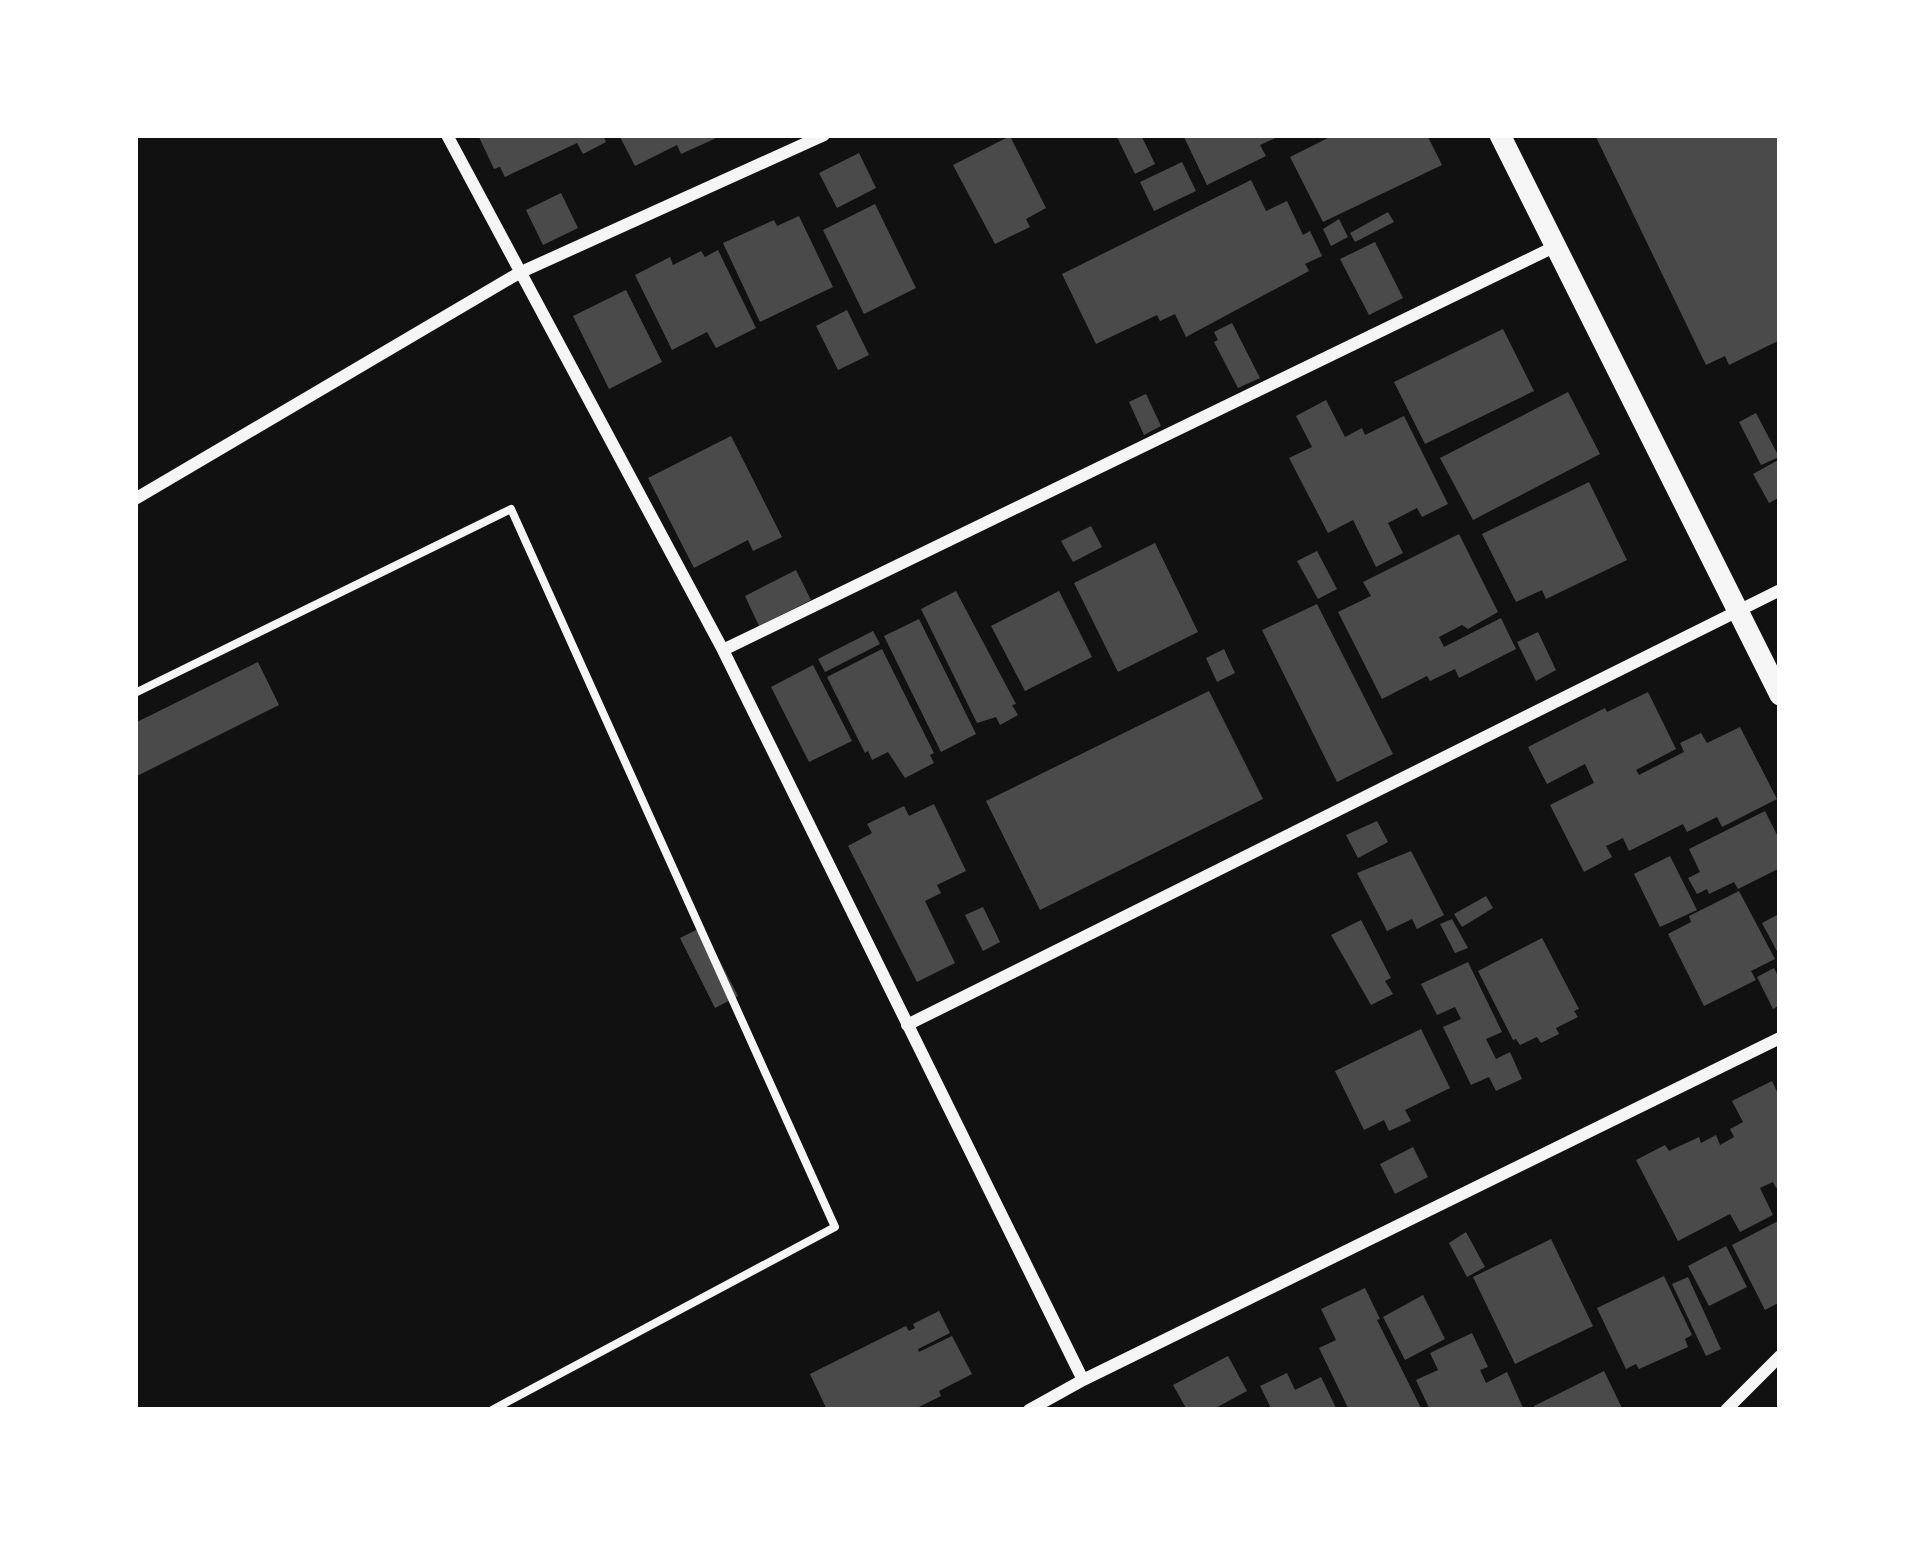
<svg xmlns="http://www.w3.org/2000/svg" width="1915" height="1545" viewBox="0 0 1915 1545" font-family="'Zilla Slab',serif">
<style>
.building{fill:#4a4a4a}
.lines{fill:none;stroke-linecap:round;stroke-linejoin:round}
.path{stroke:#f5f5f5;stroke-width:8}
.minor{stroke:#f5f5f5;stroke-width:12}
.tertiary{stroke:#f5f5f5;stroke-width:21}
</style>
<rect width="100%" height="100%" fill="#111"/>
<path class="building" d="M478,135H603L606,142L583,154L577,143L505,177L500,167L494,169Z
M619,135H723L681,154L677,145L635,166Z
M1116,135H1141L1155,164L1135,174Z
M1183,135H1282L1260,145L1266,156L1207,185Z
M1334,135H1427L1442,165L1323,222L1290,157Z
M1595,135H1780V340L1729,365L1725,356L1706,365Z
M1010,136L1046,208L1026,219L1030,227L995,244L953,165Z
M859,153L876,188L837,208L819,173Z
M1182,162L1196,191L1154,211L1140,182Z
M1251,180L1266,211L1287,201L1303,235L1310,231L1322,256L1305,264L1309,271L1186,337L1175,314L1160,321L1157,315L1096,344L1062,274Z
M561,193L578,228L543,245L526,210Z
M875,204L916,288L864,314L823,230Z
M1388,212L1394,222L1355,242L1350,233Z
M799,216L833,287L760,322L723,243L774,220L777,226Z
M1339,219L1348,237L1331,246L1323,229Z
M1375,242L1403,298L1369,315L1340,259Z
M718,250L756,328L716,348L707,332L672,350L635,275L670,257L673,265L701,251L705,257Z
M626,290L662,362L609,389L573,316Z
M847,310L869,355L838,370L816,326Z
M1232,323L1260,378L1238,388L1214,342L1218,340L1214,332Z
M1503,329L1534,391L1425,444L1394,382Z
M1568,392L1600,454L1473,520L1440,458Z
M1146,394L1161,426L1144,435L1129,402Z
M1326,400L1345,437L1362,428L1365,435L1404,416L1448,504L1422,517L1417,508L1388,523L1403,553L1376,567L1353,520L1328,533L1289,458L1312,447L1296,416Z
M1756,413L1779,457L1761,465L1739,422Z
M731,436L782,537L753,551L748,540L694,568L648,478Z
M1780,459V497L1769,503L1753,474Z
M1589,482L1627,560L1546,599L1542,590L1516,602L1482,534Z
M1091,526L1102,547L1073,562L1061,541Z
M1459,534L1498,612L1468,629L1462,625L1439,637L1444,647L1501,618L1516,649L1459,678L1455,669L1430,681L1427,676L1382,699L1338,612L1371,596L1363,582Z
M1155,543L1198,632L1118,672L1074,583Z
M1317,551L1337,589L1318,599L1297,561Z
M796,570L811,600L759,626L745,596Z
M956,591L1016,704L1012,705L1018,715L1000,725L996,717L977,723L921,609Z
M1059,591L1092,657L1025,691L991,626Z
M1317,604L1393,754L1337,782L1262,630Z
M919,619L976,734L941,752L884,636Z
M873,631L880,644L825,672L818,659Z
M1538,632L1556,670L1536,681L1517,642Z
M882,649L934,753L930,755L934,763L905,778L888,752L872,760L868,751L865,753L827,677Z
M1224,649L1235,673L1217,682L1206,658Z
M258,662L279,705L135,777V723Z
M813,665L852,741L809,762L771,687Z
M1209,691L1263,799L1040,910L986,801Z
M1648,692L1676,749L1636,770L1639,775L1684,752L1680,743L1701,733L1707,743L1740,727L1777,799L1722,827L1717,817L1687,832L1683,824L1629,851L1623,838L1606,846L1612,857L1584,872L1550,805L1594,783L1585,764L1547,784L1528,747L1605,708L1607,712Z
M934,804L966,871L937,885L941,893L925,901L955,963L917,982L848,846L872,833L867,824L904,806L909,816Z
M1765,811L1780,841V868L1738,889L1734,882L1709,894L1707,889L1697,894L1688,878L1700,872L1689,849Z
M1377,821L1388,842L1358,858L1346,835Z
M1411,851L1444,915L1417,929L1412,919L1387,931L1357,873Z
M1670,856L1697,910L1660,927L1634,874Z
M1739,891L1775,959L1751,971L1756,980L1704,1006L1668,934L1691,922L1689,916Z
M1486,896L1493,908L1462,927L1454,914Z
M983,907L1000,942L983,951L965,915Z
M1777,915L1780,921V957L1762,923Z
M1452,919L1468,948L1455,953L1440,924Z
M1361,920L1391,978L1385,981L1393,994L1371,1005L1331,935Z
M702,927L738,996L715,1008L680,938Z
M1542,938L1579,1009L1574,1011L1578,1017L1556,1028L1559,1034L1541,1043L1537,1037L1520,1045L1516,1039L1513,1040L1478,971Z
M1468,962L1502,1032L1486,1039L1496,1059L1510,1052L1522,1079L1496,1091L1489,1077L1471,1085L1443,1027L1461,1019L1455,1007L1437,1015L1421,984Z
M1774,968L1780,980V1005L1773,1009L1757,977Z
M1421,1029L1450,1088L1405,1110L1411,1121L1389,1131L1384,1120L1364,1130L1335,1071Z
M1772,1081L1780,1098V1186L1776,1188L1773,1182L1760,1188L1773,1215L1740,1232L1730,1214L1678,1241L1636,1160L1665,1145L1669,1151L1699,1137L1701,1143L1716,1135L1720,1145L1734,1137L1730,1129L1743,1122L1732,1101Z
M1413,1147L1428,1177L1395,1194L1380,1164Z
M1780,1220V1302L1765,1310L1732,1245Z
M1466,1232L1485,1267L1467,1277L1449,1243Z
M1551,1239L1593,1326L1515,1364L1473,1277Z
M1726,1246L1747,1287L1709,1306L1688,1266Z
M1664,1276L1692,1335L1685,1339L1688,1347L1639,1369L1636,1364L1626,1369L1597,1308Z
M1688,1277L1721,1349L1706,1356L1672,1284Z
M1365,1288L1380,1319L1377,1320L1422,1410H1349L1319,1348L1336,1340L1321,1309Z
M1423,1295L1445,1339L1405,1360L1383,1317Z
M939,1311L950,1333L918,1349L919,1352L952,1336L972,1374L939,1391L941,1396L913,1410H827L810,1374L906,1326L909,1331L915,1328L913,1324Z
M1472,1333L1488,1367L1480,1370L1486,1383L1507,1372L1524,1410H1430L1416,1380L1438,1370L1430,1353Z
M1228,1356L1247,1391L1212,1410H1187L1173,1385Z
M1604,1371L1623,1410H1535L1534,1406Z
M1287,1373L1295,1390L1321,1377L1337,1410H1272L1260,1386Z"/>
<g class="lines">
<path class="path" d="M135,693L511,509L835,1227L492,1410"/>
<path class="minor" d="M447,135L723,650L1083,1380
M135,499L519,273L824,135
M723,650L1554,247
M907,1025L1780,590
M1029,1410L1083,1380L1780,1038
M1726,1410L1780,1356"/>
<path class="tertiary" d="M1500,135L1780,695"/>
</g>
<rect width="1915" height="1545" fill="none" stroke="#ffffff" stroke-width="276"/>
</svg>
